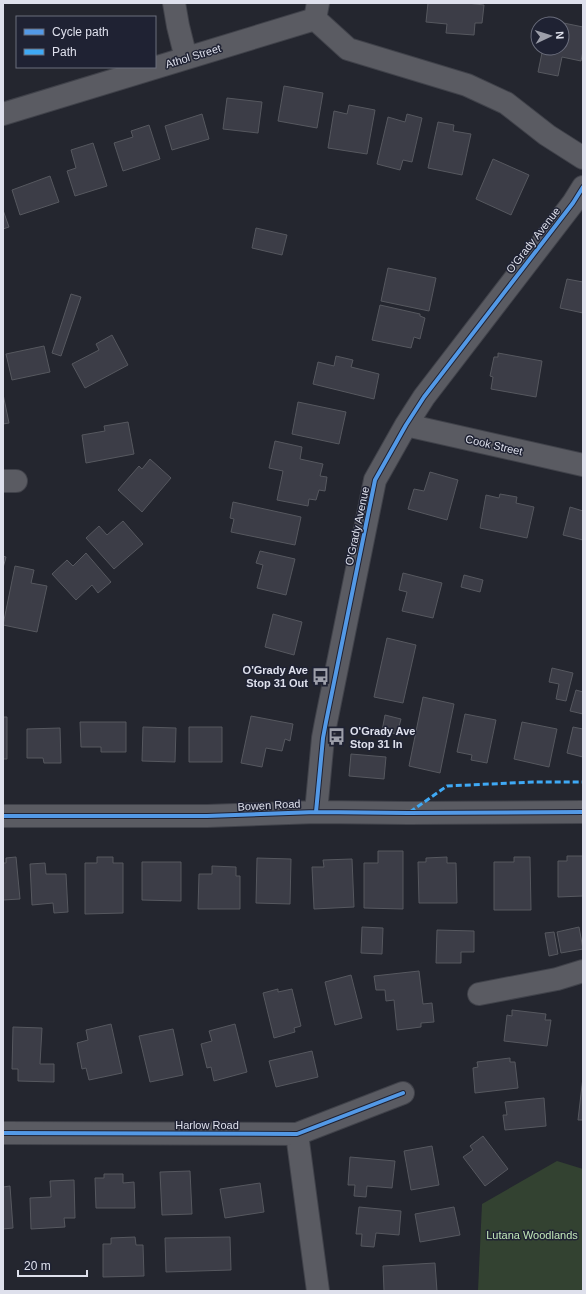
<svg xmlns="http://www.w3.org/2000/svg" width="586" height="1294" viewBox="0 0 586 1294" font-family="Helvetica,sans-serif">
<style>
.green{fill:#334231}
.building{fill:#3c3d47;stroke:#56585f}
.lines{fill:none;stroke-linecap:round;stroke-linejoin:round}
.minor-casing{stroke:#40424a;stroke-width:24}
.minor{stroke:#5a5b62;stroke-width:22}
.quiet{stroke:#3fa9f5;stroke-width:3;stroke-dasharray:6 3;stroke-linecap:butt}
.cycleway-casing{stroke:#1f2233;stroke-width:6}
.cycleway{stroke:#5399e6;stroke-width:4}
.labels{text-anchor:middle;stroke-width:3;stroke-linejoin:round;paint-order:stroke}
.street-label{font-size:11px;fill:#dee0ec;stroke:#1f2233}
.poi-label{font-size:11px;font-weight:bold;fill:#dee0ec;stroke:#1f2233;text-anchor:end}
.park-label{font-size:11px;fill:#c1e7b8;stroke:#1f2233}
</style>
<rect width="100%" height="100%" fill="#24262f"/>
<path class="green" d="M557,1161L583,1169V1291H478L482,1204Z"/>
<path class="building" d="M428,3H467L484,5L482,23H475L474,35L446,33L447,24L426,22Z
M549,20L583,27V51L581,61L562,57L558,76L538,72L543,48H562V24H548Z
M284,86L323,93L317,128L278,121Z
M227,98L262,102L258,133L223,129Z
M349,105L375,110L367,154L328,148L334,111L347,114Z
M202,114L209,139L172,150L165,126Z
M407,114L422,118L412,162L403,160L400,170L377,164L388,117L405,122Z
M438,122L454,125L453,131L471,134L462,175L428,168Z
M149,125L160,159L123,171L114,143L133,137L131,131Z
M93,143L107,186L75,196L67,171L76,168L71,150Z
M493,159L529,175L511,215L476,199Z
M50,176L59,202L20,215L12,190Z
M3,210L9,227L3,229Z
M256,228L287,235L282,255L252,248Z
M388,268L436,278L429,311L381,301Z
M567,279L583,282V313L560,308Z
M71,294L81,297L61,356L52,353Z
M380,305L420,314V316L425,318L420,339L414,337L411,348L372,340Z
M112,335L128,365L85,388L72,364L99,350L96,344Z
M44,346L50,372L12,380L6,354Z
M498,353L542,361L536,397L491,389L493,377L490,376L494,357H498Z
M336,356L353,360L351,367L379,374L374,399L313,384L318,362L334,366Z
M3,394L9,423L3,424Z
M298,402L346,412L339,444L292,434Z
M128,422L134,454L86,463L82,435L105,431L104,426Z
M275,441L302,447L300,459L323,464L320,476L327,477L325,491L319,490L316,500L309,499L308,506L277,500L283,471L269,468Z
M150,459L171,478L142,512L118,490L139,466L142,469Z
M430,472L458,480L447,520L408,509L414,489L424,491Z
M500,494L517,497L516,503L534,507L527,538L480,528L486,495L499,498Z
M233,502L301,517L295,545L231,532L234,519L230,518Z
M570,507L583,511V540L563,535Z
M123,521L143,544L114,569L86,538L99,526L107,535Z
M260,551L295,559L286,595L257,588L263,565L256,563Z
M86,553L111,582L98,593L92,585L76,600L52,574L67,560L73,566Z
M3,556L6,557L3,568Z
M15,566L34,570L31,583L47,586L37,632L3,625Z
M403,573L442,583L433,618L402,611L407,592L399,590Z
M464,575L483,580L480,592L461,587Z
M273,614L302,622L294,655L265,647Z
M387,638L416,645L403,703L374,697Z
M552,668L573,673L566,701L556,699L559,684L549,682Z
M576,690L583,692V714L570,711Z
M423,697L454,704L440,773L409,766Z
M465,714L496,720L487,763L471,760L472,755L457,752Z
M385,715L401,719L397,734L382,731Z
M251,716L293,724L290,741L285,739L282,751L266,748L262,767L241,763Z
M3,717H7V759H3Z
M80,722H126V752H101V747H81Z
M522,722L557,729L549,767L514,759Z
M143,727L176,728L175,762L142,761Z
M189,727H222V762H189Z
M573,727L583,729V757L567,753Z
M60,728L61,763H44L43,758H27V729Z
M351,754L386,757L384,779L349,776Z
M378,851H403V909L364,908V863H378Z
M567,856H583V896L558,897V861H567Z
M16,857L20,899L3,900V863H6V858Z
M97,857H113V863H123V913L85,914V863H97Z
M447,857V863H456L457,903H419L418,862H426V858Z
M514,857H530L531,910H494V862H514Z
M257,858L291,859L290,904L256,903Z
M352,859L354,907L314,909L312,867H324L323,860Z
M142,862H181V901L142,900Z
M45,863L46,874H66L68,912L54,913L53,903L32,905L30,864Z
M212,866L236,867V876H240V909H198L199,874H212Z
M362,927L383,928L382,954L361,953Z
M579,927L583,949L561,953L557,932Z
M437,930L474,931V952H461V963H436Z
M554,932L558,954L549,956L545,933Z
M419,971L423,1004L432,1003L434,1022L421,1023V1027L397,1030L394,1000L386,1001L385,990H376L374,976Z
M351,975L362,1018L335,1025L325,982Z
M278,989V992L292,989L301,1026L294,1028L295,1032L274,1038L263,993Z
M512,1010L546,1014L545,1020H551L547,1046L504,1041L507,1015L512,1016Z
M111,1024L122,1073L89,1080L86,1068L82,1069L77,1043L88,1040L86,1030Z
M235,1024L247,1072L214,1081L211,1067L207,1068L201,1044L212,1041L209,1031Z
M13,1027L42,1028L40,1064H54V1082L18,1081V1069H12Z
M173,1029L183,1075L150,1082L139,1036Z
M312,1051L318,1077L276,1087L269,1061Z
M510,1058V1062H515L518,1088L475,1093L473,1068L478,1067L477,1062Z
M583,1077V1120H578Z
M544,1098L546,1126L505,1130L503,1115H507L505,1102Z
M483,1136L508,1169L485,1186L463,1157L473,1150L470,1146Z
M432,1146L439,1185L411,1190L404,1151Z
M350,1157L395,1161L392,1188L367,1186L366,1197L354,1196L355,1185H348Z
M190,1171L192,1214L162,1215L160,1172Z
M104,1174H123V1183L134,1182L135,1208H96L95,1178H104Z
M74,1180L75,1218H64L65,1227L31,1229L30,1198L51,1197L50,1181Z
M260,1183L264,1212L225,1218L220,1189Z
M10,1186L13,1228L3,1229V1187Z
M359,1207L401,1211L399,1235L376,1233L374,1247L361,1246L362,1234H356Z
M454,1207L460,1235L420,1242L415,1214Z
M135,1237L136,1245H143L144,1276L103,1277V1244H111V1238Z
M230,1237L231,1270L166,1272L165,1238Z
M435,1263L437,1291H384L383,1266Z"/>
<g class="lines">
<defs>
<path id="minor" d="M174,3L178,26L186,58
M318,3L315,19L348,49L467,85L506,103L547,135L583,158
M3,114L315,19
M406,425L583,465
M3,481H16
M316,812L323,738L326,722L375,480L406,425L424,397L573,203L583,187
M3,816H207L316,812L408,813L583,812
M479,994L557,979L583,971
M3,1133L297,1134L403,1093
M297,1134L318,1291"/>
</defs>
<use href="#minor" class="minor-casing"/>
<use href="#minor" class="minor"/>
<path class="quiet" d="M410,812L447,786L534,782H583"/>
<defs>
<path id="cycleway" d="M316,812L323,738L326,722L375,480L406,425L424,397L573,203L583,187
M3,816H207L316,812L408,813L583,812
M3,1133L297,1134L403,1093"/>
</defs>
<use href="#cycleway" class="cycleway-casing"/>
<use href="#cycleway" class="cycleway"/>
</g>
<defs>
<symbol id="bus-bare" viewBox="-9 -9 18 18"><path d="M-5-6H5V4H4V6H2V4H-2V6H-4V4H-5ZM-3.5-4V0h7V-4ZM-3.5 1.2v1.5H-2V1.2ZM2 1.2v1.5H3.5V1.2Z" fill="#9d9faa" stroke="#1f2233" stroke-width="2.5" paint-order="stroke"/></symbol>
</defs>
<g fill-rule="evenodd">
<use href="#bus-bare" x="308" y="664" width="25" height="25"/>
<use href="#bus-bare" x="324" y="724" width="25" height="25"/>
</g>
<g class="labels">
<g class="street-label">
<text transform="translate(193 56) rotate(-17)" y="4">Athol Street</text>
<text transform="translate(533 240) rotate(-52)" y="4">O'Grady Avenue</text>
<text transform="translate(494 445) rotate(13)" y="4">Cook Street</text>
<text transform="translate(357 526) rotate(-78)" y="4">O'Grady Avenue</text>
<text transform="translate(269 805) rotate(-3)" y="4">Bowen Road</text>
<text x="207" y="1129">Harlow Road</text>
</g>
<g class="poi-label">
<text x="308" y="674">O'Grady Ave<tspan x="308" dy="13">Stop 31 Out</tspan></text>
<text x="350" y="735" text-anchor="start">O'Grady Ave<tspan x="350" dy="13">Stop 31 In</tspan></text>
</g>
<g class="park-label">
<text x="532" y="1239">Lutana Woodlands</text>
</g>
</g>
<rect width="586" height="1294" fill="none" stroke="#dee0ec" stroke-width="8"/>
<rect x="16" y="16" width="140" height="52" fill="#1f2233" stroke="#6b6e7d"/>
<rect x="24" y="29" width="20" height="6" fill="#5399e6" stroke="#6b6e7d"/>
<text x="52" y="36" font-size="12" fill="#dee0ec">Cycle path</text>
<rect x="24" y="49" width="20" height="6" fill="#3fa9f5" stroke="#6b6e7d"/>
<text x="52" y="56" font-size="12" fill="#dee0ec">Path</text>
<g transform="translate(550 36) rotate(86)"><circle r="19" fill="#1f2233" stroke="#6b6e7d"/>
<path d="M0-3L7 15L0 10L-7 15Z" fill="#9d9faa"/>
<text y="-6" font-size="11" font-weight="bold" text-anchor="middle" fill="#dee0ec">N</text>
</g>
<path d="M18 1270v6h69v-6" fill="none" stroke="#dee0ec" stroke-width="2"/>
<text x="24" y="1270" font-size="12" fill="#dee0ec" stroke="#1f2233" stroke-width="3" paint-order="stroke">20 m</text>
</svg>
